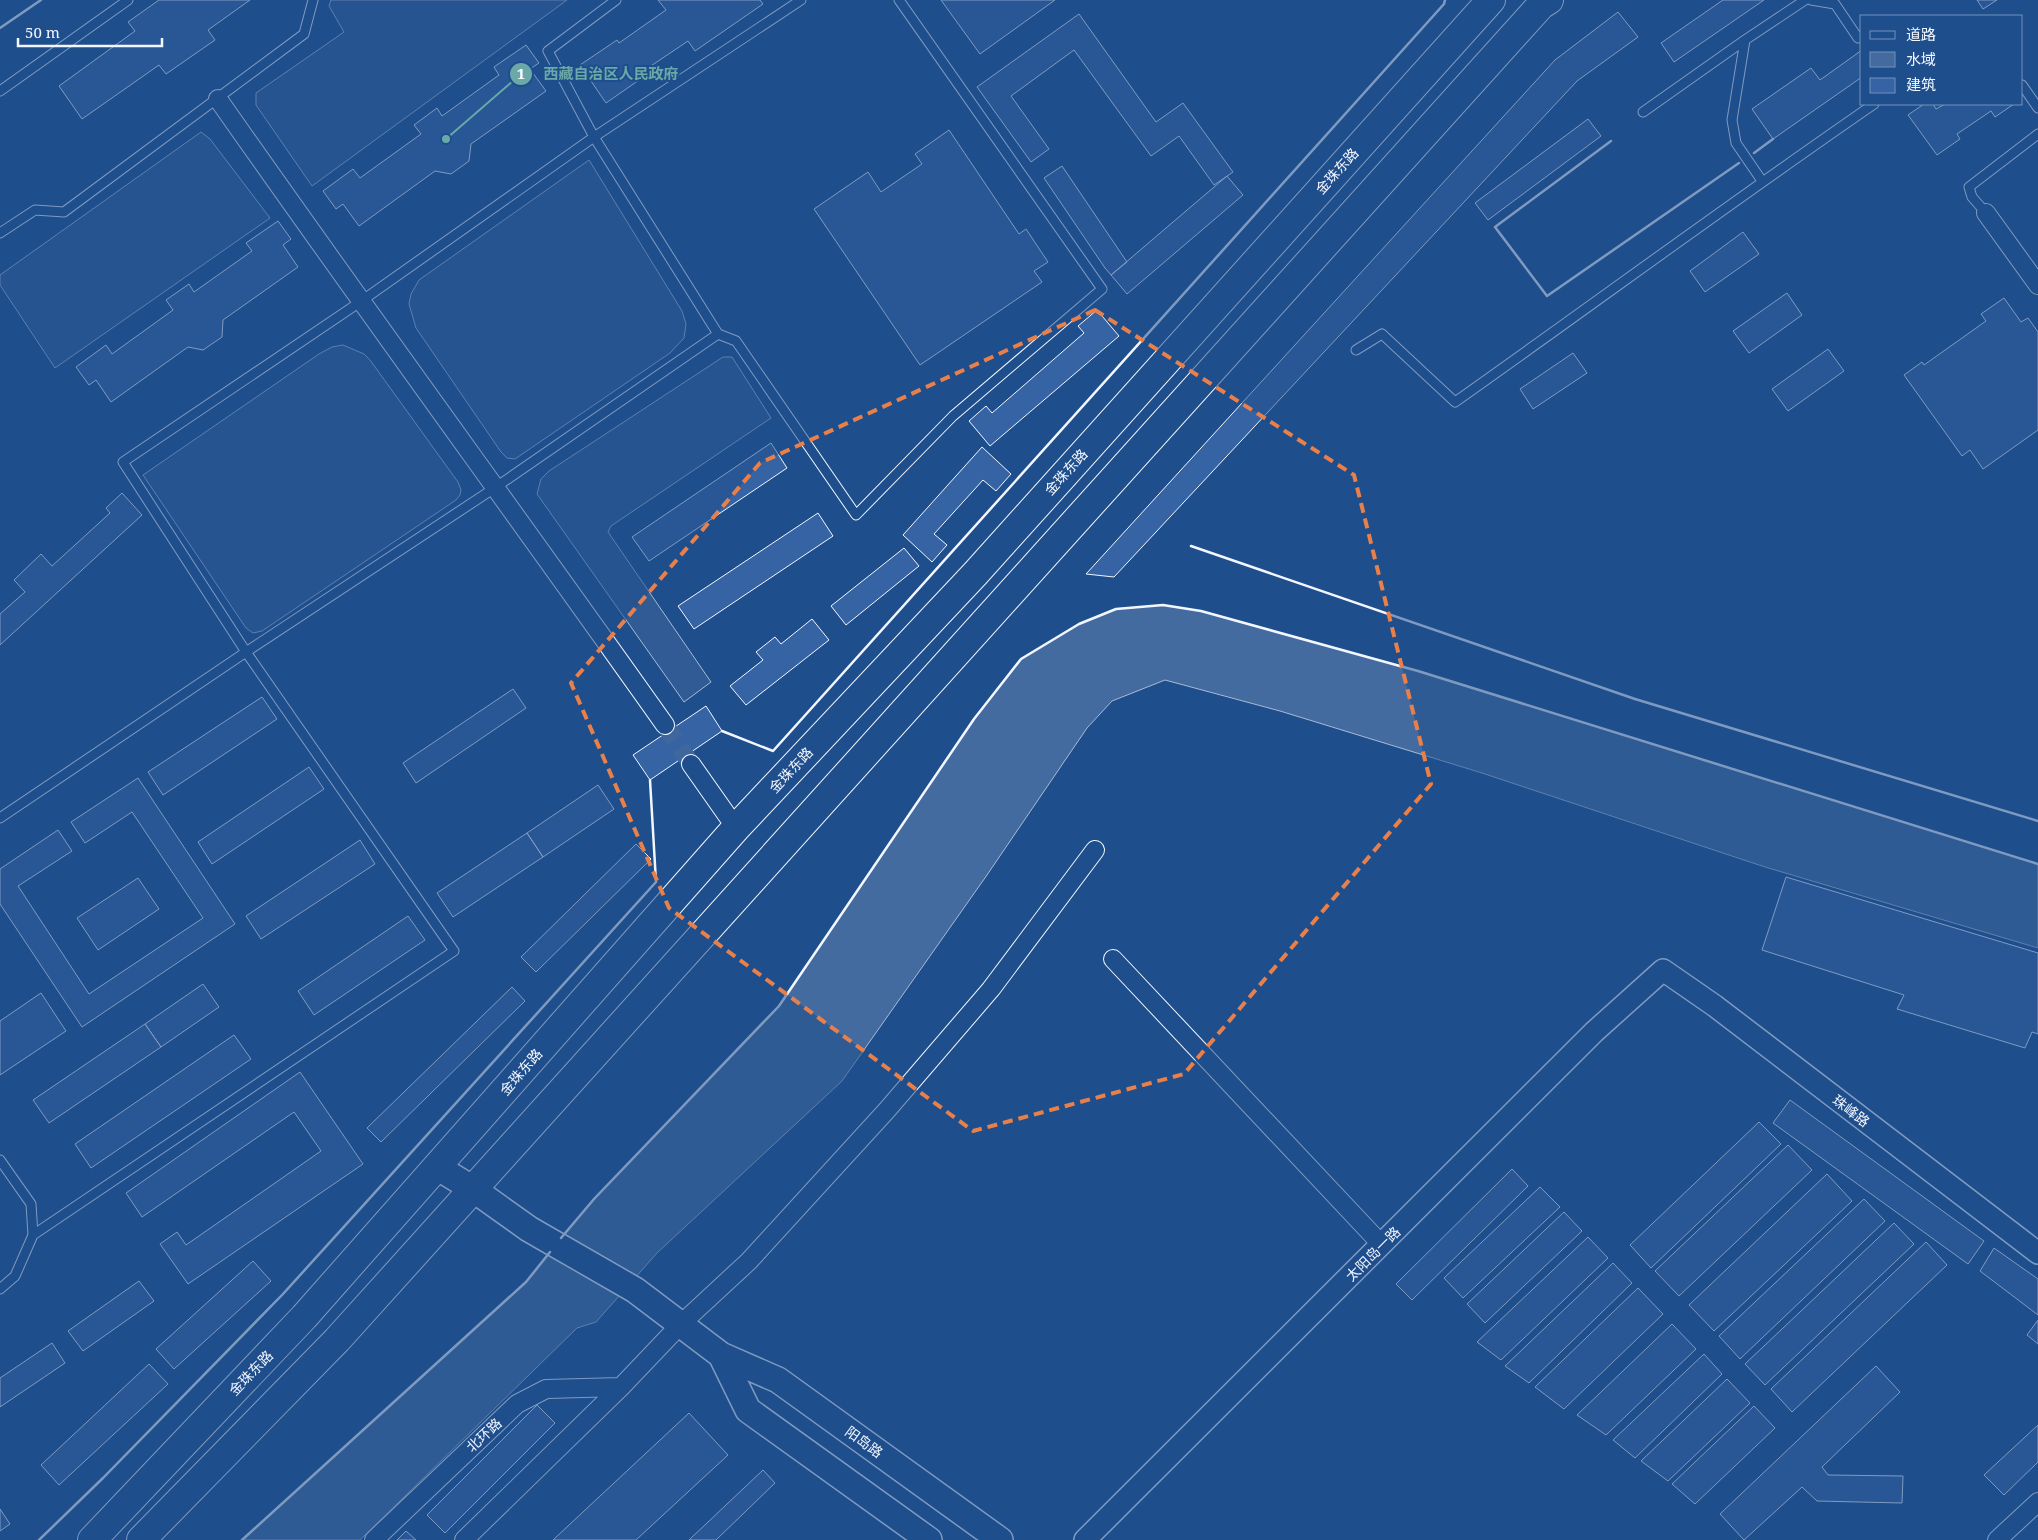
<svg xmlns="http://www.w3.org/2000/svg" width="2038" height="1540" viewBox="0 0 2038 1540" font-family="'Noto Serif','Noto Sans SC',serif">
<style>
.built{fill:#305b95;stroke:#a8bbd7}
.water{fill:#446ba0;stroke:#a8bbd7}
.building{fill:#3563a3;stroke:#f2f6ff}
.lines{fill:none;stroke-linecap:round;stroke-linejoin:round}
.minor-tunnel{stroke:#3f679d;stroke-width:18;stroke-dasharray:18 9;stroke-linecap:butt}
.service-casing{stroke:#f2f6ff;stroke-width:11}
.minor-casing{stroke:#f2f6ff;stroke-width:20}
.tertiary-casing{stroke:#f2f6ff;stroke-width:24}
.secondary-casing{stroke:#f2f6ff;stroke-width:28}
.trunk-casing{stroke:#f2f6ff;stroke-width:30}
.service{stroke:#1f4e8c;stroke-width:9}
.minor{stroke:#1f4e8c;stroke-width:18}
.tertiary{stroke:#1f4e8c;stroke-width:21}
.secondary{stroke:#1f4e8c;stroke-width:25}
.trunk{stroke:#1f4e8c;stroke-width:28}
.wall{stroke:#f2f6ff;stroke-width:2.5}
.marked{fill:none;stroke:#ea8049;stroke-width:4;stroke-dasharray:10 6;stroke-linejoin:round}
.labels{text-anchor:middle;stroke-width:4;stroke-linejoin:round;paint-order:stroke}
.street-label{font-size:14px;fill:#f2f6ff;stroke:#1f4e8c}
.leader{fill:none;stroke:#6aa9a8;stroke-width:2}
.callout-dot{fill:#6aa9a8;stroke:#1f4e8c;stroke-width:2}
.mark-label{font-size:15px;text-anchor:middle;font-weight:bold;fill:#fff}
.callout-label{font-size:15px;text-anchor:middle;font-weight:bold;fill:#6aa9a8;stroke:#1f4e8c;stroke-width:4;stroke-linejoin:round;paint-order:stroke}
</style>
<rect width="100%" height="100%" fill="#1f4e8c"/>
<path class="built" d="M331,0H567L312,186L256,105V93L344,32L329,6Z
M201,132L210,139L270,218L55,368L0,285V275Z
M589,160L682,311L686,324L684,338L670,353L515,459L507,458L501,452L416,328L409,304L411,294L419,280Z
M343,345L364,354L370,360L458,482L461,490L460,495L456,500L262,631L253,633L246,628L143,475L319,354L332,347Z
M723,357H732L771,418L611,526L608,532L711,682L684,702L537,494L541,479L549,471Z"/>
<path class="water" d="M1163,605L1201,611L1418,671L2038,864V948L1765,867L1482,773L1280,711L1165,680L1112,701L1087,728L987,875L842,1081L657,1253L596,1322L577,1328L360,1540H242L526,1282L594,1199L779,1006L974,719L1021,659L1079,624L1116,609Z"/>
<path class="building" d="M159,0H250L208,30L215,40L166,74L159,65L82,119L59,86L135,31L128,22Z
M658,0H760L763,4L695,51L688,41L639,74L642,78L606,103L580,65L617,40L619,43L666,10Z
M941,0H1055L980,54Z
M1723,0H1764L1674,62L1661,43Z
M1977,0H1997L1983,9Z
M1618,12L1638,37L1577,81L1114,577L1086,574L1555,60Z
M1079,14L1156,122L1183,103L1233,172L1214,185L1179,136L1151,156L1074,50L1011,96L1049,149L1031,162L977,87Z
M526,45L539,63L530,69L546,91L471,144L469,161L451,174L435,171L359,226L343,204L336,209L323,191L353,169L360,178L421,134L414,125L437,108L442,116L499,75L494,67Z
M1862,50V77L1773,139L1752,109L1811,68L1820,80Z
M1924,104H1933L1936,109L1945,104H2014L1995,117L1991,111L1957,134L1960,139L1937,155L1908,115Z
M1588,119L1601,136L1488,220L1475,203Z
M949,130L1019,234L1026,229L1048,262L1034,271L1042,282L920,365L814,209L868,172L881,192L922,164L915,154Z
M1062,166L1127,262L1111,275L1105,268L1044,178Z
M1227,176L1243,195L1127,294L1111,275Z
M278,221L291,239L283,245L298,267L223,320L222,337L203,350L188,347L111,402L96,380L89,385L76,367L106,345L112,354L173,310L166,300L189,284L194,292L252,251L246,243Z
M1743,232L1759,254L1705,292L1690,271Z
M1787,293L1802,315L1749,353L1733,331Z
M2004,298L2021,322L2028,318L2038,332V430L1983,469L1970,450L1962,456L1904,375L1922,362L1924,365L1986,321L1981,314Z
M1097,310L1119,336L990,446L969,421L986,406L992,413L1084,333L1078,326Z
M1828,349L1844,371L1788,411L1772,389Z
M1573,353L1587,373L1533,409L1520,389Z
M771,443L787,468L649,561L632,537Z
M982,447L1011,474L996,491L983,480L934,534L947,545L932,562L903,535Z
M122,493L142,515L0,645V614L25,592L14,580L41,554L52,566L110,513L106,508Z
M818,513L833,536L694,629L678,606Z
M904,548L919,566L846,625L831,606Z
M812,619L829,640L746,705L730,686L763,660L756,652L775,637L781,644Z
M513,689L526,708L416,783L403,763Z
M262,697L277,719L163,795L148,772Z
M706,706L722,731L650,780L633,755Z
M309,767L324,789L212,864L198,842Z
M138,778L235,924L82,1027L0,904V869L58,830L72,851L18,886L89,994L203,918L132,812L85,843L71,822Z
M598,785L614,809L543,857L527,833Z
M527,833L543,857L453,917L437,893Z
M360,840L375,864L261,939L246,916Z
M636,844L651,859L536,972L521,957Z
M1786,877L2038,953V1034L2032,1032L2025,1048L1897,1009L1904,995L1762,950Z
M138,878L159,909L98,950L77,918Z
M408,916L425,940L314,1015L298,991Z
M203,984L219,1007L161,1047L145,1024Z
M512,987L525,1001L381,1142L367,1128Z
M41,993L66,1031L0,1075V1021Z
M145,1024L161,1047L49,1123L33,1100Z
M234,1035L251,1059L91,1168L75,1144Z
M300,1072L363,1164L188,1284L160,1244L177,1232L186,1245L321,1151L294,1112L142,1217L126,1193Z
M1790,1100L1984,1241L1968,1264L1773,1123Z
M1759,1122L1781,1144L1651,1268L1630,1245Z
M1788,1145L1812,1170L1679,1296L1655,1271Z
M1512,1169L1528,1186L1412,1300L1396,1284Z
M1827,1174L1852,1201L1714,1331L1689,1305Z
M1540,1187L1560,1207L1463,1298L1444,1278Z
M1864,1199L1885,1221L1740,1359L1719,1336Z
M1564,1212L1582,1231L1485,1323L1467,1304Z
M1894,1223L1914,1244L1765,1385L1745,1364Z
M1588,1237L1608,1258L1501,1360L1477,1342Z
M1926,1242L1947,1265L1792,1412L1771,1389Z
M1994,1248L2038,1279V1315L1980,1271Z
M253,1261L271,1281L174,1369L156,1349Z
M1613,1263L1632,1283L1529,1383L1505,1366Z
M139,1281L154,1301L83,1351L68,1331Z
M1638,1288L1663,1314L1564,1409L1535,1387Z
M2038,1320V1344L2027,1335Z
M1672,1324L1696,1349L1606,1435L1577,1415Z
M52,1343L65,1363L0,1407V1378Z
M1704,1354L1722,1374L1635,1458L1613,1440Z
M149,1364L168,1384L59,1485L41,1465Z
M1876,1366L1900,1392L1822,1467L1828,1475L1903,1476L1902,1503L1817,1501L1802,1487L1744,1540L1720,1514Z
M1727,1379L1750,1403L1668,1481L1641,1461Z
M537,1405L555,1423L445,1533L427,1515Z
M1754,1406L1775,1428L1695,1504L1672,1484Z
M689,1413L728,1455L636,1540H553Z
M2038,1425V1462L2004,1495L1984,1475Z
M763,1470L775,1483L716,1540H689Z
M0,1509L10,1524L0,1531Z
M406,1531L416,1540H397Z"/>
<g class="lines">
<path class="minor-tunnel" d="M665,725L691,764"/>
<defs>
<path id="service" d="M1811,0L1835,4L1858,38
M2022,85L2038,108
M0,91L128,0
M1643,112L1745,40
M1762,181L1736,143L1732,120L1745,40L1805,0
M1986,213L1972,197L1969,187L2038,134
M0,233L35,210L64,212L304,34L313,0
M718,334L736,341L856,515L953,416L1102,289L899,0
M1356,350L1382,334L1455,402C1595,303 1733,201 1874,104
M0,818L246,652L496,487L718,334L594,137L801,0
M0,1160L31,1204L33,1235L454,951L246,652L123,462L360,302L594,137L548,51L616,0
M0,1289L15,1276L33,1235"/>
<path id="minor" d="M218,99C365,309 517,516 665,725
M1986,213L2038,285
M691,764L736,828
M1113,959L1382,1245
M374,1540L517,1404L546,1389L621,1387
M464,1540L621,1387L681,1324L749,1261L887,1110L991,989L1095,850
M1997,1540L2038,1502"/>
<path id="tertiary" d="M1085,1540L1594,1032L1663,970L1715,1006L2038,1253"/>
<path id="secondary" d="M437,1167L473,1189L529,1229L635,1290L721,1355L778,1380L1000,1540
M721,1355L748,1410L929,1540"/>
<path id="trunk" d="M92,1540L304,1317L736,828L975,574L1491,0
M141,1540L337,1340L1541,5L1549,0"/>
</defs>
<use href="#service" class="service-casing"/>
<use href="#minor" class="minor-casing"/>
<use href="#tertiary" class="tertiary-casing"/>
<use href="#secondary" class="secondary-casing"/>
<use href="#trunk" class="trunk-casing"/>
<use href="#service" class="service"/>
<use href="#minor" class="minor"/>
<use href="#tertiary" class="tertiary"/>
<use href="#secondary" class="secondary"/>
<use href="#trunk" class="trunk"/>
<path class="wall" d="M0,28L41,0
M1611,141L1495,227L1547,296L1739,163
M1754,153L1773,139
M1191,546L1635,699L2038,821
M722,731L773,751L1444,4L1445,0
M561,1238L594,1199L779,1006L974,719L1021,659L1079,624L1116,609L1163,605L1201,611L1418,671L2038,864
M39,1540L103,1478L283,1294L656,882L650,780
M242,1540L526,1282L550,1252"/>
</g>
<path d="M0 0H2038V1540H0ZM1095,310L1354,475L1431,784L1184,1074L973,1131L669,908L571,683L760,463Z" fill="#1f4e8c" fill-opacity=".55" fill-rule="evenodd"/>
<path class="marked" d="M1095,310L1354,475L1431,784L1184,1074L973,1131L669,908L571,683L760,463Z"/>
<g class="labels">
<g class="street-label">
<text transform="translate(1337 171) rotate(-48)" y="5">金珠东路</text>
<text transform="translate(1066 472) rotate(-48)" y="5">金珠东路</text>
<text transform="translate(791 770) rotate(-47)" y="5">金珠东路</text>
<text transform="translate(521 1072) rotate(-49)" y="5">金珠东路</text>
<text transform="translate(1851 1111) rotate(37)" y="5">珠峰路</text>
<text transform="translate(1373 1254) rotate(-45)" y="5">太阳岛一路</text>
<text transform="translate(251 1373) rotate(-46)" y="5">金珠东路</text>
<text transform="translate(484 1435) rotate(-43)" y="5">北环路</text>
<text transform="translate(864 1442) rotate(36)" y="5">阳岛路</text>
</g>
</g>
<path class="leader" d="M446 139L521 74"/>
<g class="callout-dot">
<circle cx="446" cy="139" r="5"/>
<circle cx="521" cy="74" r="12"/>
</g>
<g class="mark-label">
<text x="521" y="79">1</text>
</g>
<g class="callout-label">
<text x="611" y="79">西藏自治区人民政府</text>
</g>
<rect x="1860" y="15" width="162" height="90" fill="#1f4e8c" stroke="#7391ba"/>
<rect x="1870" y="31" width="25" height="8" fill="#1f4e8c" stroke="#7391ba"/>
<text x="1906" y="40" font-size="15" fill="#f2f6ff">道路</text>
<rect x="1870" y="52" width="25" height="15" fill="#446ba0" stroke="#7391ba"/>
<text x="1906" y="65" font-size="15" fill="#f2f6ff">水域</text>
<rect x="1870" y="78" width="25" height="15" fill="#3563a3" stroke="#7391ba"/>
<text x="1906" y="90" font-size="15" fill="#f2f6ff">建筑</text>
<path d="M18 38v8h144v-8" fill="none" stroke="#f2f6ff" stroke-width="2.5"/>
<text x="25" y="38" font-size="15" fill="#f2f6ff" stroke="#1f4e8c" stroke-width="4" paint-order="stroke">50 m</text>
</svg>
